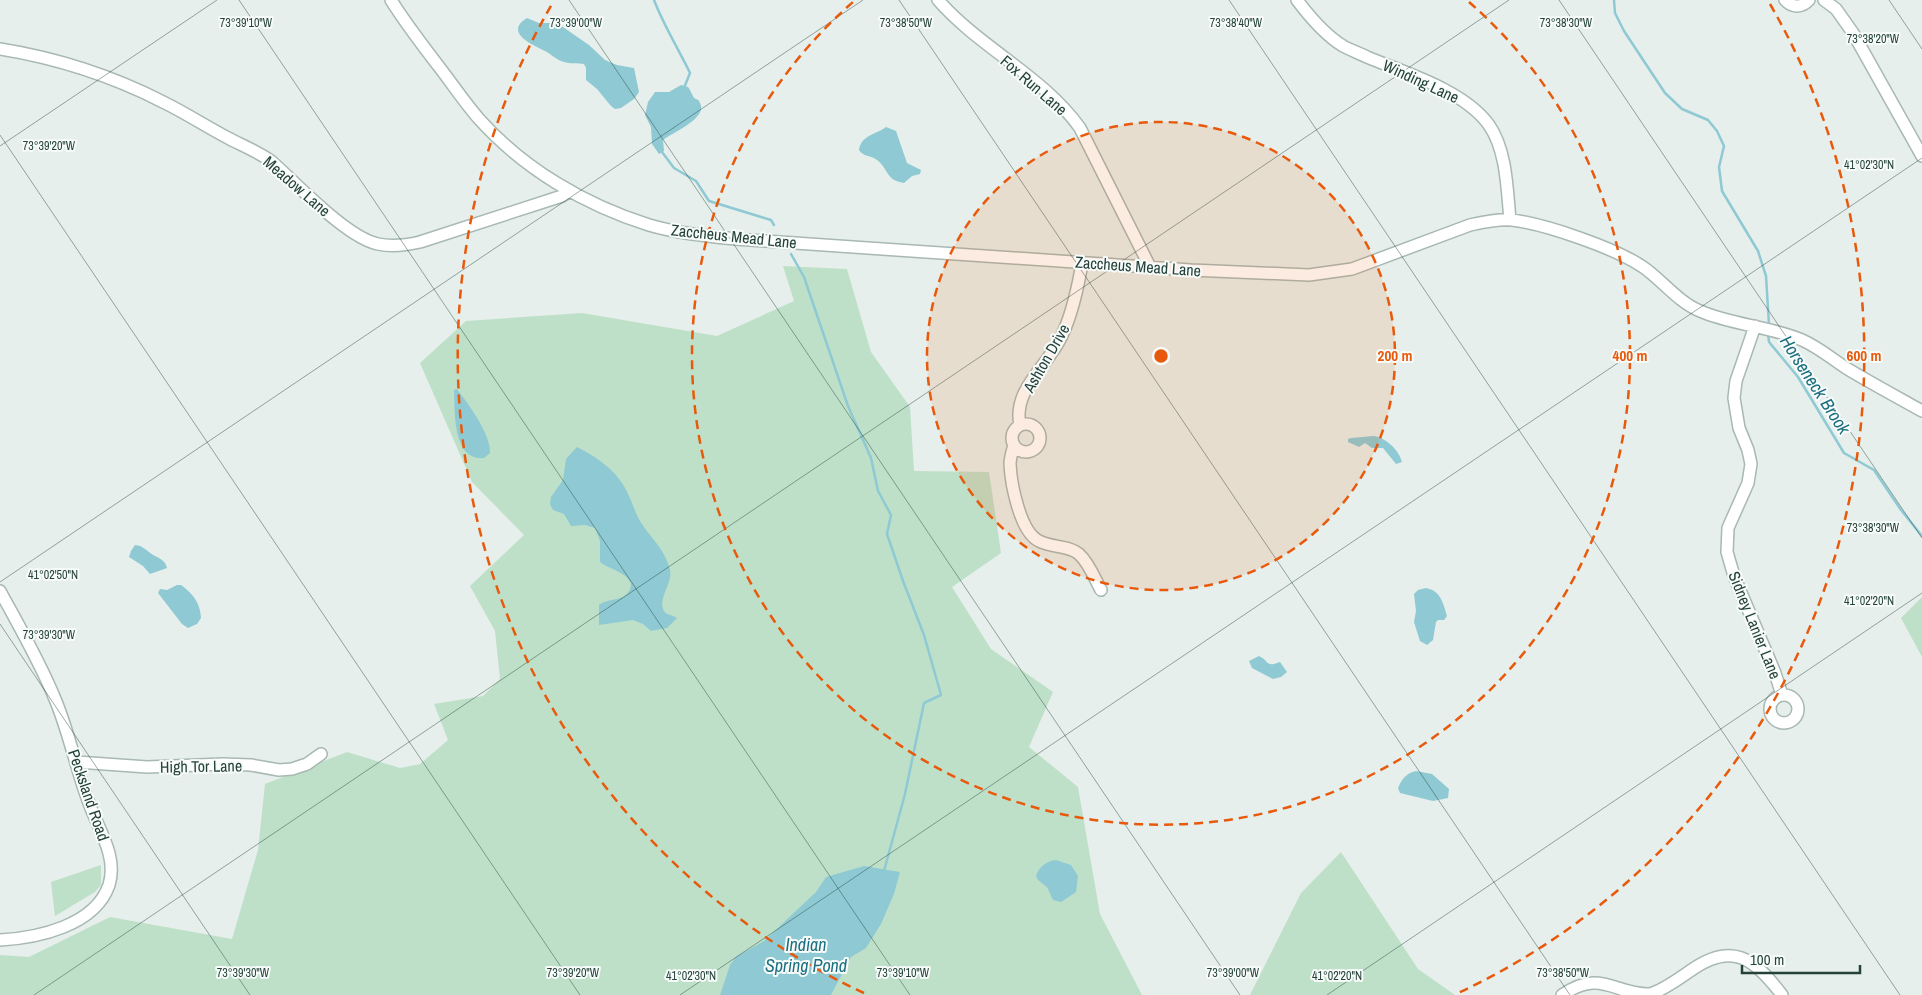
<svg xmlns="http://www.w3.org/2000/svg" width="1922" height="995" viewBox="0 0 1922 995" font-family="'Archivo Narrow',sans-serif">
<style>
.green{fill:#bfe0c8}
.water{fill:#8ec9d4}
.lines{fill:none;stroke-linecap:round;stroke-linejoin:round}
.stream{stroke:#8ec9d4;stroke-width:2.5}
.minor-casing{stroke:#a8b8b2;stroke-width:14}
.minor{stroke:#fff;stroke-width:11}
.ticks{fill:none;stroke:#24423a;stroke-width:1;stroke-opacity:0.45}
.ring{fill:none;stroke:#e8590c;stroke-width:2.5;stroke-dasharray:9 6}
.labels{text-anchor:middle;stroke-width:4;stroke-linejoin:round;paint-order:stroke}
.street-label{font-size:16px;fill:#24423a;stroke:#f7fbf9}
.water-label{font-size:18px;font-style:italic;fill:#1c6f80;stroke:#f7fbf9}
.ticks-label{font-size:12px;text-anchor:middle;fill:#24423a;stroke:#f7fbf9;stroke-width:4;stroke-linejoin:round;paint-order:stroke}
.centre{fill:#e8590c;stroke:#f7fbf9;stroke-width:2.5}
.ring-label{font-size:15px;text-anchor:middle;font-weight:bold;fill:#e8590c;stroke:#f7fbf9;stroke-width:4;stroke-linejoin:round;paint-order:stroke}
</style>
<rect width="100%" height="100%" fill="#e6efeb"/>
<path class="green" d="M783,266L847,269L871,352L910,407L914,471L989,472L1001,553L952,587L991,649L1053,692L1029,747L1078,787L1100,914L1142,995H0V955L29,957L110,917L232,939L258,850L265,784L347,752L400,768L420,764L448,740L434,704L483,696L500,679L495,631L470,586L524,535L472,482L420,363L466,321L582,313L717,336L794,301Z
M1922,597V657L1901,618Z
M1341,852L1418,969L1455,995H1250L1301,893Z
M101,865V885L95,892L55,916L51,882Z"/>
<path class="water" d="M527,18L539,23H557L589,45L605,60L617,65L634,68L639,92L634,99L621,108L615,109L611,106L597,89L586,80V68L584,64C578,63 570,64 564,62C556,60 550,53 543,50C531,44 504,32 527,18Z
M681,85L688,87C691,91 692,95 694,98C698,101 698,98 700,103C708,118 674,132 663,140L664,151L659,154L652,144L651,127L645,115L648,102L655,92H669Z
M886,127L896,131L907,163L921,170L920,174L912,176L904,183C885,180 889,169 877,160C871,155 863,157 859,150C861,135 877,134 886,127Z
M457,389C468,404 491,434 490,453L484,458C452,461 455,410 454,390Z
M1374,436C1386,438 1399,450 1402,462L1396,464L1383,448H1372L1365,443L1359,447L1348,442V439L1351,438Z
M577,447C600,459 619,472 629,496C634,507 637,518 644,527C654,541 666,552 670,570C673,583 657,599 664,611C666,615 673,615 677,618L667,628L651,631L643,624L633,620L599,625V605C608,597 630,603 631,584C626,571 610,570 600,562V541L595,528L585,525L571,526L564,514L553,510L550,504L551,497L563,480L566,459Z
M135,545C143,546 143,548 149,552C156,558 165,558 167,568L150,574L143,566L129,557L131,551Z
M177,585H181C193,594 200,602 201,618L197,624L188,628L182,624L158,593L160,589L167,590Z
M1426,588C1441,591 1443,603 1447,616L1444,620H1438L1436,622L1433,640L1427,645L1420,641L1414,622L1416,611L1414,594L1418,590Z
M1259,656C1270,661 1265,668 1280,662L1287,672L1281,677L1273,679L1252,668L1249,661Z
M1416,771L1432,774L1449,789L1448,798L1433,801L1400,793L1398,788C1402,779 1406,773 1416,771Z
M1056,860L1071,865L1078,876L1076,892L1061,902L1053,900L1047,887L1038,880L1036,876C1039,867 1046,861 1056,860Z
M864,866L900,872L894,894L881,924L866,948L851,957L831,995H720L730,965L736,957L764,941L816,892L826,877Z"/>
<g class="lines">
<path class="stream" d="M654,0C664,26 678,48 690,73L684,88
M1614,0L1615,13L1624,31L1665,93L1682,109L1708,120L1717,131L1724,146L1719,167L1722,191L1758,251L1766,276L1769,325
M662,152L674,168L696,181L709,201L771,220L774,225
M791,254L804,277L848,406L871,458L878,491L891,515L887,534L903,581L924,635L941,695L924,703L905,794L884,871
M1768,333L1769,342L1798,377L1844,453L1874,470L1901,510L1922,536"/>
<defs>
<path id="minor" d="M391,0C406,24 423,46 440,68C453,85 465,103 479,119C524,169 585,205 649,225C676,233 706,236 735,239L1191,270L1309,275L1352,269L1470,225C1484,222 1498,219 1512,220C1545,224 1615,248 1643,267C1662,280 1678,302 1700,311C1732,325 1769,326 1802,340C1818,347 1831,358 1846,368C1871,383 1897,397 1922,411
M938,0C980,48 1043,76 1080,128L1150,267
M1297,0C1309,16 1325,35 1343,46C1350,50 1359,53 1367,57C1405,73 1464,90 1489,125C1507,151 1507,190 1510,220
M1785,0C1792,8 1802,8 1809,0
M1824,0L1836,9L1853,33L1922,156
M0,49C56,58 112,76 163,102C186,113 208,128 230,139C244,146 258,152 271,161C296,183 347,238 378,244C392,247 407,245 420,242L562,196L570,191
M1755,326L1736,381L1734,398L1739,428L1748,450L1751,464L1748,483L1728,528L1727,552L1734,576L1775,673L1782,695
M1012 438a14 14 0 1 1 28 0a14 14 0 1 1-28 0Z
M1020,425C1012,388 1051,364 1063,333C1073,311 1078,287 1082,263
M1014,445C1012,452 1010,458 1010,464C1011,484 1020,532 1039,541C1052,548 1068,545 1079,554C1089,563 1095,579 1101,590
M0,591C19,626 40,662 55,699C69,732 76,769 89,803C98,829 118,856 109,885C95,926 37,938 0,940
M1770 709a14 14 0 1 1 28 0a14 14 0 1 1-28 0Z
M77,762L147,767L223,764L251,765L279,770L292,769L307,764L321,754
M1562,995C1602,968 1614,995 1650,994C1664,990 1678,979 1690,971C1732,941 1754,958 1782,995"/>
</defs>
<use href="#minor" class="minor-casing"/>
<use href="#minor" class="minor"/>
</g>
<path class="ticks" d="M239,0L910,995M569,0L1240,995M899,0L1570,995M1229,0L1900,995M1559,0L1922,538M1889,0L1922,49M0,135L580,995M0,146L217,0M0,582L863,0M0,624L250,995M34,995L1509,0M680,995L1922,158M1327,995L1922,593"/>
<circle cx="1161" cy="356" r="234" fill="#e8590c" fill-opacity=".12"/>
<g class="ring">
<circle cx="1161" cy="356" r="234"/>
<path d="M1469 2A469 469 0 1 1 853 2"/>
<path d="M864 993A703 703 0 0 1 552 4M1770 4A703 703 0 0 1 1458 993"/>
</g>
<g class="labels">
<g class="street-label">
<text transform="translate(1421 81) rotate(25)" y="6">Winding Lane</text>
<text transform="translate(1034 85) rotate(41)" y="6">Fox Run Lane</text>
<text transform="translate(297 186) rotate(41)" y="6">Meadow Lane</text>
<text transform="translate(734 236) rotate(6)" y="6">Zaccheus Mead Lane</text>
<text transform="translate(1138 266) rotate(4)" y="6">Zaccheus Mead Lane</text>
<text transform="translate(1046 358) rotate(-60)" y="6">Ashton Drive</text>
<text transform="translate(1755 625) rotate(68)" y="6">Sidney Lanier Lane</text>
<text transform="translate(201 766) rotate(-1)" y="6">High Tor Lane</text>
<text transform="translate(89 795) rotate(71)" y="6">Pecksland Road</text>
</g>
<g class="water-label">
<text transform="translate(1815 385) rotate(57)" y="6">Horseneck Brook</text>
<text x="806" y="951">Indian<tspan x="806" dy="21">Spring Pond</tspan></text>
</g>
</g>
<g class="ticks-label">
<text x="246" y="27">73°39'10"W</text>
<text x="576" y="27">73°39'00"W</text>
<text x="906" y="27">73°38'50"W</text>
<text x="1236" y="27">73°38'40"W</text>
<text x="1566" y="27">73°38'30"W</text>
<text x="1873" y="43">73°38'20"W</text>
<text x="49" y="150">73°39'20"W</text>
<text x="1869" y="169">41°02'30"N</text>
<text x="1873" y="532">73°38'30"W</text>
<text x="53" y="579">41°02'50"N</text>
<text x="1869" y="605">41°02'20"N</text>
<text x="49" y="639">73°39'30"W</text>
<text x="243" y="977">73°39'30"W</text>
<text x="573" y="977">73°39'20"W</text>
<text x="903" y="977">73°39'10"W</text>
<text x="1233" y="977">73°39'00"W</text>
<text x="1563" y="977">73°38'50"W</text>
<text x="691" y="980">41°02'30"N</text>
<text x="1337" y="980">41°02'20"N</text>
</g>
<circle cx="1161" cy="356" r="8" class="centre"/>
<g class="ring-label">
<text x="1395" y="361">200 m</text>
<text x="1630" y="361">400 m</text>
<text x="1864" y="361">600 m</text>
</g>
<path d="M1742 965v8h118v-8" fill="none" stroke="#24423a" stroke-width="2.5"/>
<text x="1750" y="965" font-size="15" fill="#24423a" stroke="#f7fbf9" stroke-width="4" paint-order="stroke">100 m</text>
</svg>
